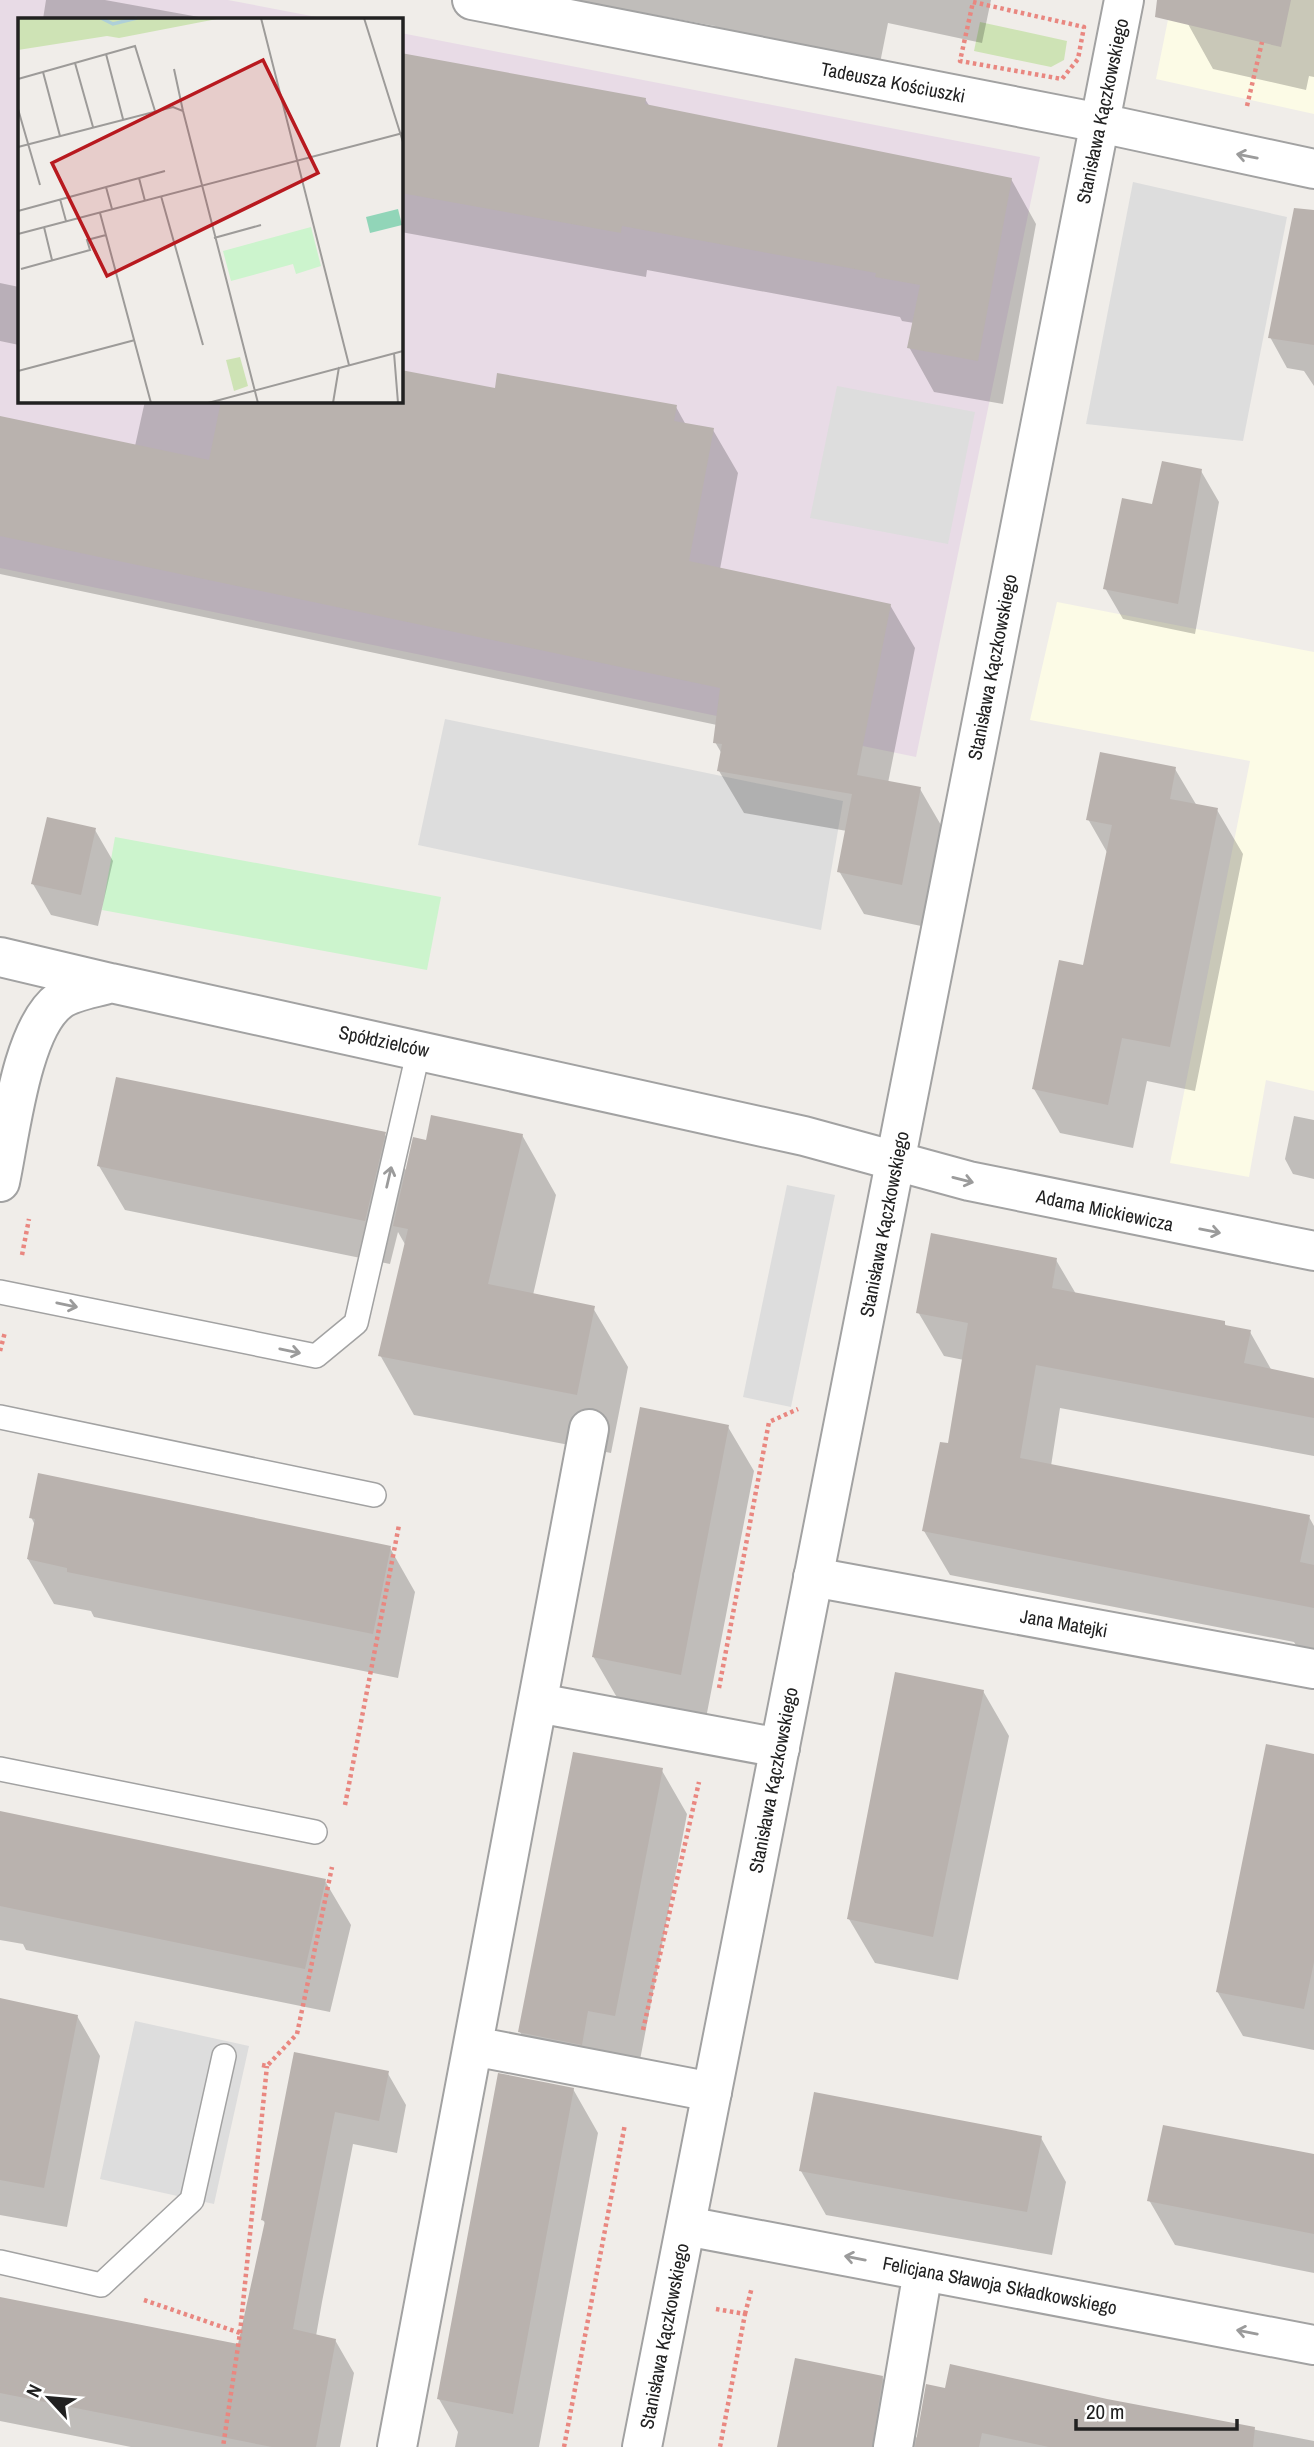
<svg xmlns="http://www.w3.org/2000/svg" width="1314" height="2447" viewBox="0 0 1314 2447" font-family="'Archivo Narrow',sans-serif">
<style>
.industrial{fill:#e8dbe6}
.education{fill:#fcfbe6}
.grass{fill:#cee3b5}
.park{fill:#ccf4cd}
.parking{fill:#ddd}
.shadow{fill:#0003}
.building{fill:#b9b2ae}
.lines{fill:none;stroke-linecap:round;stroke-linejoin:round}
.service-casing{stroke:#a2a2a2;stroke-width:26}
.minor-casing{stroke:#a2a2a2;stroke-width:42}
.tertiary-casing{stroke:#a2a2a2;stroke-width:42}
.path{stroke:#e98780;stroke-width:4.5;stroke-dasharray:3.5 3.5;stroke-linecap:butt}
.service{stroke:#fff;stroke-width:23}
.minor{stroke:#fff;stroke-width:38}
.tertiary{stroke:#fff;stroke-width:38}
.oneway{stroke:#9b9b9b}
.labels{text-anchor:middle;stroke-width:5;stroke-linejoin:round;paint-order:stroke}
.street-label{font-size:19px;fill:#212121;stroke:#fff}
.inset-river{fill:none;stroke:#afd0d8;stroke-width:3.5}
.inset-road{fill:none;stroke:#9d9b99;stroke-width:2}
.view{fill:#b8191f;fill-opacity:0.15;stroke:#b8191f;stroke-width:3.5}
.inset-edge{fill:none;stroke:#212121;stroke-width:3.5}
</style>
<rect width="100%" height="100%" fill="#f0ede9"/>
<path class="industrial" d="M0,0H228L327,19H19V401H401V33L1040,157L916,757L0,568Z"/>
<path class="education" d="M1172,0H1314V114L1156,79Z
M1057,602L1314,652V1091L1266,1080L1249,1177L1170,1163L1250,761L1030,720Z"/>
<path class="grass" d="M980,22L1067,41L1064,60L1051,67L974,51Z"/>
<path class="park" d="M115,837L441,897L427,970L102,910Z"/>
<path class="parking" d="M1133,182L1287,217L1243,441L1086,424Z
M837,386L975,412L948,544L810,518Z
M445,719L843,801L821,930L418,845Z
M787,1185L835,1195L791,1407L743,1397Z
M135,2021L249,2046L214,2204L100,2179Z"/>
<path class="shadow" d="M46,0H105L210,19H43Z
M572,0H991L982,43L888,23L876,83L730,52L715,26Z
M1193,0H1314V77L1309,76L1306,90L1213,69L1188,24Z
M401,54L645,99L650,107L1011,179L1036,224L1003,404L934,392L909,347L914,323L902,321L900,317L647,270L646,277L401,232Z
M1314,255V386L1304,371L1287,368L1270,337Z
M0,283L19,287V345L0,341Z
M401,372L496,390L676,407L686,425L713,430L738,473L720,569L890,605L915,648L888,783L920,789L945,832L926,927L864,914L839,871L847,831L744,813L719,771L722,754L715,742L717,725L0,574V418L135,446L145,401H401Z
M1201,471L1219,502L1195,634L1123,619L1105,588L1154,506Z
M1175,769L1197,806L1217,810L1243,854L1195,1091L1147,1081L1133,1148L1060,1133L1034,1089L1085,967L1108,854L1088,819Z
M95,830L113,861L98,926L51,915L33,884Z
M1294,1116L1314,1120V1179L1293,1174L1285,1159Z
M384,1133L407,1172L427,1142L522,1135L556,1195L533,1295L593,1308L628,1367L611,1453L414,1415L380,1355L406,1246L398,1232L390,1264L125,1210L99,1166Z
M1056,1260L1076,1294L1224,1323L1227,1327L1250,1332L1272,1371L1314,1379V1456L1060,1408L1051,1466L1309,1517L1314,1526V1675L1294,1642L950,1575L924,1531L949,1445L964,1360L944,1356L918,1312Z
M728,1427L754,1471L706,1718L619,1701L593,1656Z
M31,1517L390,1548L415,1592L398,1678L94,1617L91,1611L54,1604L28,1559L35,1525Z
M983,1691L1009,1736L958,1980L875,1963L849,1919Z
M1314,1756V2050L1243,2036L1217,1991Z
M661,1769L687,1814L640,2060L546,2077L520,2032Z
M0,1813L325,1881L351,1925L330,2012L26,1950L23,1944L0,1940Z
M0,2000L77,2016L100,2056L67,2227L0,2215Z
M295,2054L387,2072L406,2105L397,2153L353,2144L322,2302L316,2336L335,2340L354,2373L340,2447H131L0,2421V2298L239,2346L266,2225L263,2220Z
M573,2089L598,2133L539,2447H455L458,2432L439,2399Z
M1041,2138L1066,2182L1052,2255L826,2215L801,2171Z
M1314,2156V2273L1175,2245L1149,2200Z
M882,2377L918,2440L947,2390L1107,2401L1314,2441V2447H779Z"/>
<path class="building" d="M1157,0H1291L1281,47L1155,17Z
M401,53L646,98L645,104L1012,178L978,361L907,348L920,285L875,277L876,273L622,226L621,233L401,193Z
M1294,208L1314,210V345L1268,338Z
M401,370L495,388L497,373L677,405L674,421L714,428L689,561L891,604L857,775L921,787L902,885L837,872L852,794L717,771L722,744L713,743L720,688L0,536V416L209,460L221,401H401Z
M1162,461L1202,469L1178,604L1103,589L1122,498L1152,504Z
M1100,752L1176,767L1170,799L1218,808L1170,1047L1122,1038L1108,1105L1032,1089L1059,960L1083,965L1112,825L1086,820Z
M47,817L96,828L81,895L31,884Z
M116,1077L386,1132L365,1221L97,1166Z
M431,1115L523,1134L488,1284L595,1306L577,1395L378,1356L408,1229L393,1226L413,1137L426,1140Z
M931,1233L1057,1258L1052,1288L1225,1321V1325L1251,1330L1244,1363L1314,1378V1418L1036,1365L1020,1458L1310,1515L1300,1562L1314,1565V1608L922,1531L940,1442L948,1443L968,1323L916,1313Z
M640,1407L729,1425L681,1675L592,1657Z
M38,1473L391,1546L373,1634L67,1572V1568L27,1559L35,1519L29,1518Z
M895,1672L984,1690L933,1937L847,1919Z
M1266,1744L1314,1754V1962L1304,2009L1216,1992Z
M573,1752L663,1768L615,2016L588,2011L582,2045L518,2032Z
M0,1811L326,1879L305,1969L0,1906Z
M0,1998L78,2015L44,2188L0,2180Z
M294,2052L389,2071L379,2121L335,2112L304,2269L293,2329L336,2339L316,2447H272L0,2393V2297L238,2344L265,2221L261,2220Z
M498,2073L574,2088L513,2414L437,2399Z
M814,2092L1042,2136L1027,2212L799,2171Z
M1163,2125L1314,2154V2234L1147,2201Z
M795,2358L883,2376L872,2447H777Z
M950,2364L1107,2399L1255,2427L1253,2447H1049L982,2433L979,2447H915L926,2384L945,2388Z"/>
<g class="lines">
<defs>
<path id="service" d="M0,1292L316,1356L356,1323L419,1049
M0,1417L374,1495
M0,1769L315,1832
M0,2262L101,2285L192,2200L224,2056"/>
<path id="minor" d="M472,0L1100,123L1314,169
M0,957L110,983
M0,1182C10,1136 21,1028 60,1000C72,991 96,988 111,983L804,1136L969,1181L1314,1251
M813,1577L1314,1669
M538,1703L780,1748
M473,2046L712,2092
M686,2226L1314,2345
M397,2447L589,1429
M893,2447L923,2271"/>
<path id="tertiary" d="M642,2447L1124,0"/>
</defs>
<use href="#service" class="service-casing"/>
<use href="#minor" class="minor-casing"/>
<use href="#tertiary" class="tertiary-casing"/>
<path class="path" d="M973,2L1084,27L1078,59L1062,79L960,61Z
M1247,106L1262,42
M22,1255L29,1219
M0,1351L5,1332
M719,1688L769,1422L798,1409
M345,1805L399,1525
M643,2030L699,1782
M262,2065L267,2066L297,2034L332,1867
M144,2300L240,2333L223,2447
M716,2309L745,2314L720,2447
M745,2314L752,2287
M240,2333L267,2066
M564,2447L625,2124"/>
<use href="#service" class="service"/>
<use href="#minor" class="minor"/>
<use href="#tertiary" class="tertiary"/>
</g>
<defs><path id="oneway-shaft" d="M-6 0H5M1.5-3L5.5 0L1.5 3" fill="none" stroke-width="1.6" stroke-linecap="round" stroke-linejoin="round" transform="scale(1.75)"/></defs>
<g class="oneway">
<use href="#oneway-shaft" transform="translate(1247 156) rotate(-169)"/>
<use href="#oneway-shaft" transform="translate(389 1177) rotate(-77)"/>
<use href="#oneway-shaft" transform="translate(963 1180) rotate(14)"/>
<use href="#oneway-shaft" transform="translate(1210 1231) rotate(11)"/>
<use href="#oneway-shaft" transform="translate(67 1305) rotate(12)"/>
<use href="#oneway-shaft" transform="translate(290 1351) rotate(12)"/>
<use href="#oneway-shaft" transform="translate(855 2258) rotate(-169)"/>
<use href="#oneway-shaft" transform="translate(1247 2332) rotate(-169)"/>
</g>
<g class="labels">
<g class="street-label">
<text transform="translate(893 82) rotate(11)" y="7">Tadeusza Kościuszki</text>
<text transform="translate(1102 111) rotate(-78)" y="7">Stanisława Kączkowskiego</text>
<text transform="translate(992 667) rotate(-79)" y="7">Stanisława Kączkowskiego</text>
<text transform="translate(384 1041) rotate(12)" y="7">Spółdzielców</text>
<text transform="translate(1105 1210) rotate(12)" y="7">Adama Mickiewicza</text>
<text transform="translate(884 1224) rotate(-79)" y="7">Stanisława Kączkowskiego</text>
<text transform="translate(1064 1623) rotate(10)" y="7">Jana Matejki</text>
<text transform="translate(773 1780) rotate(-79)" y="7">Stanisława Kączkowskiego</text>
<text transform="translate(1000 2285) rotate(11)" y="7">Felicjana Sławoja Składkowskiego</text>
<text transform="translate(664 2336) rotate(-79)" y="7">Stanisława Kączkowskiego</text>
</g>
</g>
<g transform="translate(18 18)">
<rect width="385" height="385" fill="#f0ede9"/>
<path d="M0,0H204L101,20L89,18L0,32ZM222,339L230,368L216,373L208,342Z" fill="#cee3b5"/>
<path d="M293,209L303,248L278,256L275,246L213,263L205,233Z" fill="#ccf4cd"/>
<path d="M380,191L384,207L352,215L348,199Z" fill="#91d5b8"/>
<path class="inset-river" d="M83,0L95,6L119,0"/>
<path class="inset-road" d="M243,0L331,347M346,0L385,124M88,36L105,101M57,45L75,109M156,51L165,93M25,54L42,118M0,61L117,28L137,93M0,91L22,167M0,129L155,89L165,93L240,385M121,160L127,183M88,169L94,191M143,178L185,327M42,181L48,203M0,193L147,153M82,195L133,385M26,209L34,242M0,216L385,115M196,220L243,207M3,251L72,232L69,222L88,217M376,335L380,385M0,353L117,322M190,385L385,333M315,385L321,349"/>
<path class="view" d="M245,42L300,155L89,258L34,145Z"/>
<rect width="385" height="385" class="inset-edge"/>
</g>
<g transform="translate(49 2398) rotate(296)" stroke="#ffffff" stroke-width="5" paint-order="stroke">
<path d="M0-5L12 26L0 18L-12 26Z" fill="#212121"/>
<text y="-10" font-size="19" font-weight="bold" text-anchor="middle" fill="#212121">N</text>
</g>
<path d="M1076 2419v10h161v-10" fill="none" stroke="#212121" stroke-width="3.5"/>
<text x="1086" y="2419" font-size="21" fill="#212121" stroke="#ffffff" stroke-width="5" paint-order="stroke">20 m</text>
</svg>
